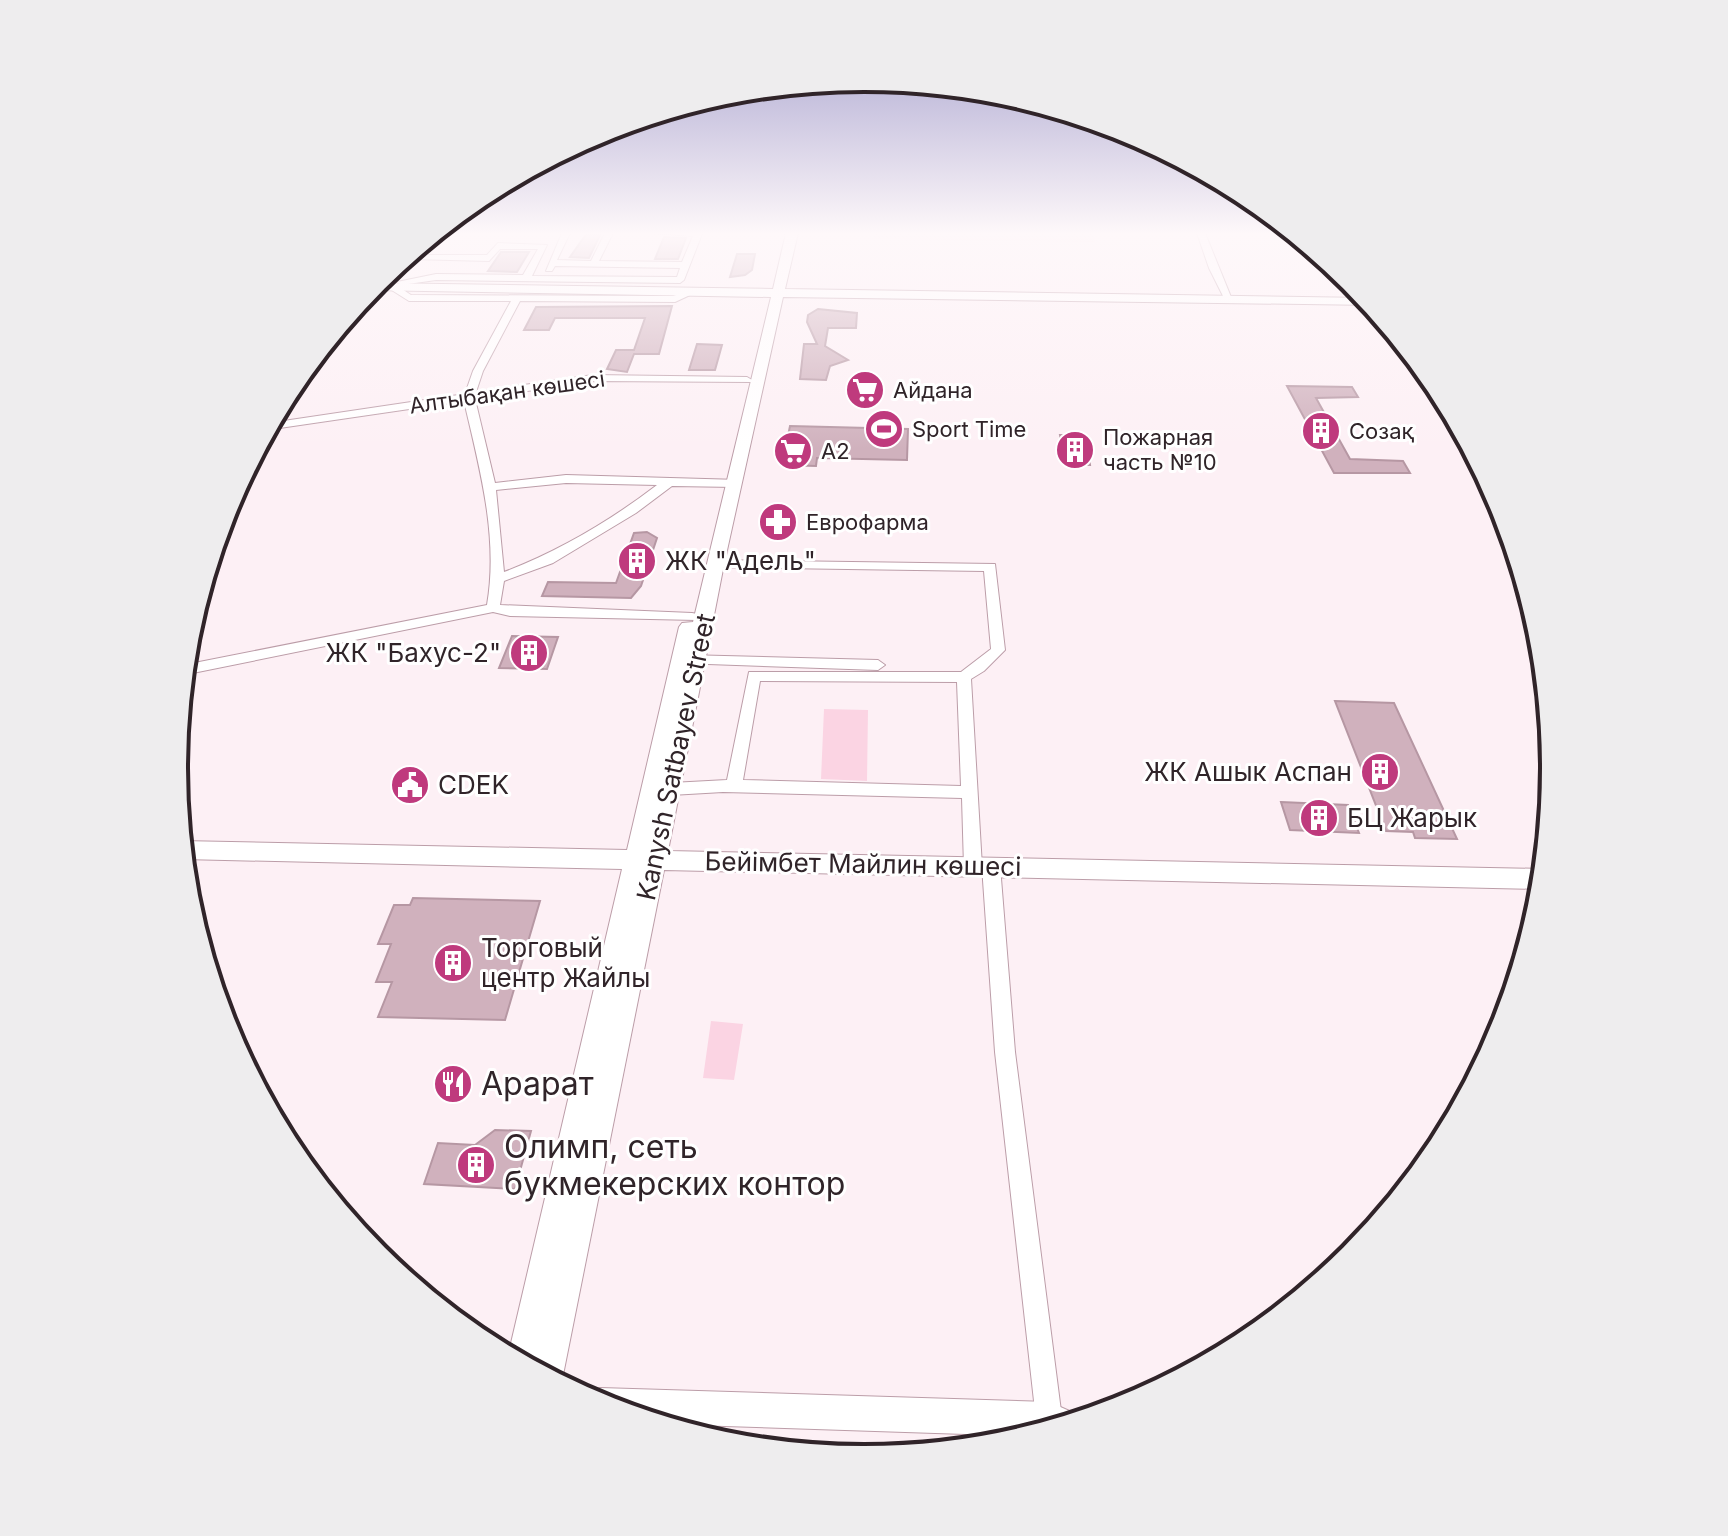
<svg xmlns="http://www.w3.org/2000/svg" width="1728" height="1536" viewBox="0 0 1728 1536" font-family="Inter,sans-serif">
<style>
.built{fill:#fbe2eb}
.green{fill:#fbd4e3}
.building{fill:#d0b1bd;stroke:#b697a3;stroke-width:2}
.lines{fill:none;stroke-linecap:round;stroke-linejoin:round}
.street-casing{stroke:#bc9da8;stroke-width:2}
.secondary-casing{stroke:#bc9da8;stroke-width:2}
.street{fill:#fff;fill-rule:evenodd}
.secondary{fill:#fff;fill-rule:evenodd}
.labels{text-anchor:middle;stroke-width:6;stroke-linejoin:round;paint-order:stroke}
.far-poi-label{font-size:22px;fill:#302429;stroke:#fff;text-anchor:start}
.far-street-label{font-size:22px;fill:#302429;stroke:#fff}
.poi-label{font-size:26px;fill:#302429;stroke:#fff;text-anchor:start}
.street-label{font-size:26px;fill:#302429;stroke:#fff}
.near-poi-label{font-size:32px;fill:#302429;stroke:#fff;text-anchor:start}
.rim{fill:none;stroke:#302429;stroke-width:4}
</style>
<rect width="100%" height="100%" fill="#fdf0f5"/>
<path class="built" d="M874,233H1092L1095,242L874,239Z"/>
<path class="green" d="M824,709L868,710L867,781L821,779Z
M711,1021L743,1024L734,1080L703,1078Z"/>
<path class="building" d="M587,233H601L589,258L570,257Z
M664,237L686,238L678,259H655Z
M501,252H529L517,272L488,271Z
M737,254H755L752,270L745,275L730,277Z
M672,306L659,354H634L627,372L607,369L616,350H634L645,318H555L549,330H524L536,307Z
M818,309L857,313L856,328H828L825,346L848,360L830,366L826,380L800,379L804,344H817L807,322L808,315Z
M697,344L722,345L715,370H689Z
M1287,386L1352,387L1358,397L1316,398L1350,459L1403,461L1410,473H1334Z
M790,426L908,429L907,460L817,458L816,466L782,465Z
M1060,435L1085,436L1090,465L1065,464Z
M647,532L657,538L641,586L631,598L542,596L548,582L616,583L634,533Z
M512,636L558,637L547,669L499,668Z
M1335,701L1394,703L1457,839L1415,838L1413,832L1386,831Z
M1281,802L1348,805L1359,833L1290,830Z
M413,898L540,901L505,1020L378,1017L392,982H376L391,944H378L394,905H410Z
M495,1130L531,1131L515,1189L424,1184L438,1143L475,1145Z"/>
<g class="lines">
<defs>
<path id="street" d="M562,233H570L557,260L591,261L605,233H613L599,261L682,262L693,236L652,233L702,234L684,280L680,283L436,280L401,285L397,282L436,274L523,275L538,249H500L489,261L411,259L418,245L431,235L433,237L420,255H487L498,243L547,245L532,276L677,277L680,268L555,266L552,271H546Z
M1197,233H1205L1233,302L1225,300L1209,268Z
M390,285H396L411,295L673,296L690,291V295L675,302L520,301L483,371L476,392L593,375L747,377L752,380L751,382L593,381L475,399L495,483L566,475L740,480V486L736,487L672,486L636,513L553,563L504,581L500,605L692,613L697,614L699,617L697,620L510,616L493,612L183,675L184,665L487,605C499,537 479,466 464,401L266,430L270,423L465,394L473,371L511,301H409L390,289ZM566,483L657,485C610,521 559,551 504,572L496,490Z
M715,560L995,564L1005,650L984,671L971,679L982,867L979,872L973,874L967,872L964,867L962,798L723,792L671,795L665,793L663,789L665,785L671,783L727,780L749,672H961L991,649L984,571L710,567L708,564ZM760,681L957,682L961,786L743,780Z
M194,611L200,615L192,655L185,660L187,633Z
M685,655L878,660L885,665L878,670L680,663L678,660L680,657Z
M991,859L997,861L1000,866L1015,1052L1062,1419L1059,1427L1046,1430L1040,1428L1036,1419L995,1052L982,866L985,861Z"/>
<path id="secondary" d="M786,233H798L785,289L1367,298L1373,305L783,297L724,564L668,851L1543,869L1542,889L664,870L561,1385L508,1356L622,869L183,859L181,841L627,850L679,627L682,623L693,622L771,297L368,290L374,283L773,289Z
M600,1388L1049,1402L1074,1413L1078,1421L1028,1436L662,1424L600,1405L586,1398L588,1393Z"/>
</defs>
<use href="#street" class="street-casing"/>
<use href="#secondary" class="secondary-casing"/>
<use href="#street" class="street"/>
<use href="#secondary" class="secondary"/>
</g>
<linearGradient id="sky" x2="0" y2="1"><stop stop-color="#9f9aca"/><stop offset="0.52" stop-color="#fef8fa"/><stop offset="1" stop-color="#fef8fa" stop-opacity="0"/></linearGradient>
<rect width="1728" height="449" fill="url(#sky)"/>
<defs>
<symbol id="supermarket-disc" viewBox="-11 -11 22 22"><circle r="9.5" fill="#bf3a7d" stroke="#fff"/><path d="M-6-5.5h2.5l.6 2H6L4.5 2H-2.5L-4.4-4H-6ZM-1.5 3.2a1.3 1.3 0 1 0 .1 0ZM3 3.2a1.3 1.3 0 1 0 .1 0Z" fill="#fff"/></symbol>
<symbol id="stadium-disc" viewBox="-11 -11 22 22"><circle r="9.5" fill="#bf3a7d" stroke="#fff"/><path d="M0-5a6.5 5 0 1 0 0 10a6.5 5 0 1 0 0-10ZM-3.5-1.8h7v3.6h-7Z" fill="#fff"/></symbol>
<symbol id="building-disc" viewBox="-11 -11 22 22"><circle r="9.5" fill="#bf3a7d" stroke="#fff"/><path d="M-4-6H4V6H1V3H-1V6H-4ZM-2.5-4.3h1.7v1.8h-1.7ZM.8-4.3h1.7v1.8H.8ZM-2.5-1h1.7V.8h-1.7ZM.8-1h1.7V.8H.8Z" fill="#fff"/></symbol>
<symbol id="pharmacy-disc" viewBox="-11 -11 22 22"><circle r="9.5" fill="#bf3a7d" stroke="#fff"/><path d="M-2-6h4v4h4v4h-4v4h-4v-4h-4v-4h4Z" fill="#fff"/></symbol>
<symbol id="civic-disc" viewBox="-11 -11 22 22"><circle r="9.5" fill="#bf3a7d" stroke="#fff"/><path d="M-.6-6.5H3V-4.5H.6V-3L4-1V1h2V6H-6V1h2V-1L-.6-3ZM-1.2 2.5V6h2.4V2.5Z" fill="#fff"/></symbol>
<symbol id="restaurant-disc" viewBox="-11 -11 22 22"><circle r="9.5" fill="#bf3a7d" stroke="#fff"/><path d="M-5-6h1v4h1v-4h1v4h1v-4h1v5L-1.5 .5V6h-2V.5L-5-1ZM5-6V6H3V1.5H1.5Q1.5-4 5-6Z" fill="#fff"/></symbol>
</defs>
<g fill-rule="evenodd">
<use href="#supermarket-disc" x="843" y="368" width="44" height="44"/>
<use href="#stadium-disc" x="862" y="407" width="44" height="44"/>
<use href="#building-disc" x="1299" y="409" width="44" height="44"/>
<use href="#building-disc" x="1053" y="428" width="44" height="44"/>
<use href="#supermarket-disc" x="771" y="429" width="44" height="44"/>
<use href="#pharmacy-disc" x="756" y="500" width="44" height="44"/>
<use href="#building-disc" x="615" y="539" width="44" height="44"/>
<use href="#building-disc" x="507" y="631" width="44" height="44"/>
<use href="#building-disc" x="1358" y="750" width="44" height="44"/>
<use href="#civic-disc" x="388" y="763" width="44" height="44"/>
<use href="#building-disc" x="1297" y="796" width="44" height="44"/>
<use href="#building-disc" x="431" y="941" width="44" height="44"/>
<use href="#restaurant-disc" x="431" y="1062" width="44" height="44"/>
<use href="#building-disc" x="454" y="1143" width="44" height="44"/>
</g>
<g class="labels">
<g class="far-poi-label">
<text x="893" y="398">Айдана</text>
<text x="912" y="437">Sport Time</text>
<text x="1349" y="439">Созақ</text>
<text x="1103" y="445">Пожарная<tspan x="1103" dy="25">часть №10</tspan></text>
<text x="821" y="459">А2</text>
<text x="806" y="530">Еврофарма</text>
</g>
<g class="far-street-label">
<text transform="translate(507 392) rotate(-8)" y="8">Алтыбақан көшесі</text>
</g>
<g class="poi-label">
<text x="665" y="570">ЖК "Адель"</text>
<text x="501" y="662" text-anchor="end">ЖК "Бахус-2"</text>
<text x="1352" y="781" text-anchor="end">ЖК Ашык Аспан</text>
<text x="438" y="794">CDEK</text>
<text x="1347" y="827">БЦ Жарык</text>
<text x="481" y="957">Торговый<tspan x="481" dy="30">центр Жайлы</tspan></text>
</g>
<g class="street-label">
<text transform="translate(676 757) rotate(-78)" y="9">Kanysh Satbayev Street</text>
<text transform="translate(863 864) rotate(1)" y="9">Бейімбет Майлин көшесі</text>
</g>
<g class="near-poi-label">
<text x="481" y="1095">Арарат</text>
<text x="504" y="1158">Олимп, сеть<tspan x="504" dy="37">букмекерских контор</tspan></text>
</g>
</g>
<path d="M0 0H1728V1536H0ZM188 768a676 676 0 1 1 1352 0a676 676 0 1 1-1352 0Z" fill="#eeedee" fill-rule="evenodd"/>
<path class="rim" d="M188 768a676 676 0 1 1 1352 0a676 676 0 1 1-1352 0Z"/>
</svg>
